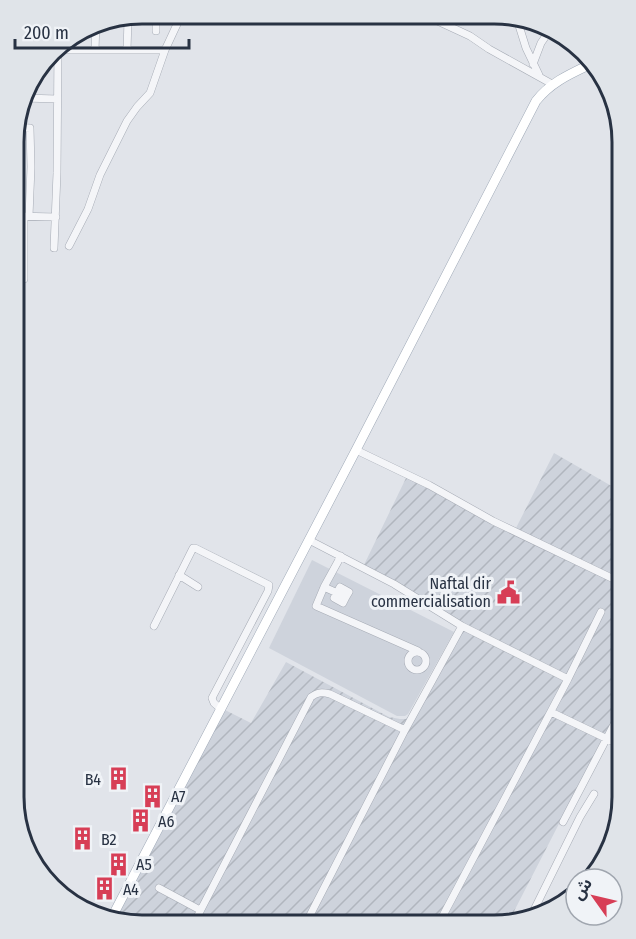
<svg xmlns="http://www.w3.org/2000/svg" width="636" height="939" viewBox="0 0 636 939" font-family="'Fira Sans Condensed','Noto Sans Arabic',sans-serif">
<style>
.built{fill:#ced3dc}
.industrial{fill:url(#industrial-furrows)}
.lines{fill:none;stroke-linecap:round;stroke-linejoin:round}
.minor-casing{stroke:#a6abb5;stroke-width:8}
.major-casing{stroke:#9fa9b7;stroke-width:10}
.minor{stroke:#f4f5f8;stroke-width:7}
.major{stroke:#fff;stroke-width:9}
.labels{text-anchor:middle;stroke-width:6;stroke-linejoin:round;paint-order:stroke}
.poi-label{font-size:16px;fill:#283243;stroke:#f0f3f7;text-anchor:start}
.rim{fill:none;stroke:#283243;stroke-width:3}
</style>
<defs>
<pattern id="industrial-furrows" width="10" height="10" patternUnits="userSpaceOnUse" patternTransform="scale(1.5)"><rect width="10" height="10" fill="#ced3dc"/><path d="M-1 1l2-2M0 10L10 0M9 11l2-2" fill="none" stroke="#b1b6be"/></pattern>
</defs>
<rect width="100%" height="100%" fill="#e1e4ea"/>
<path class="built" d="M312,560L454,632L408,714L405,716H397L269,648Z"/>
<path class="industrial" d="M554,453L622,492V705H620L508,923L495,925L125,924L115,920L176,802L225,710L251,723L286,662L389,717L400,719H406L409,717L461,621L362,569L407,476L516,528Z"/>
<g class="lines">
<defs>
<path id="minor" d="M516,16L526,48L539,75
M429,17L470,36L489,49L552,84
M156,31V20
M58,50H165
M95,50L96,23
M127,50L128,20
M533,64L541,43L550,30
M24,98L57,99
M15,127L30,128L31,167L29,216
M14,216L56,217
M69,246L88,209L100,175L127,121L137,107L150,93L165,50L179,20
M54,248L57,173L58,45
M24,279V216
M356,450L429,485L493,521L622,583
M309,540L394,584L462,626L568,679
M341,556L324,587L316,606L418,651
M179,575L198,587
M324,587L346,597L349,592L340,587L334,598L343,603L346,597
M154,626L193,548H195L269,585L268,591L212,698L214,703L221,709
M408 661a9 9 0 1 1 18 0a9 9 0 1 1-18 0Z
M551,712L622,746
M563,822L622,709
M587,879L616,822
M159,888L200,910
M530,918L580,817L594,794
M193,925L311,697C318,692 322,692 330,694L405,730
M305,925L405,730L462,626
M438,925L568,679L601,612"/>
<path id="major" d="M111,919L356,450L536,101C551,82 570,74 591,64"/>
</defs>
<use href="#minor" class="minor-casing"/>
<use href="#major" class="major-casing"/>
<use href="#minor" class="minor"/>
<use href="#major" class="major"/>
</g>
<defs>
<symbol id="civic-bare" viewBox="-9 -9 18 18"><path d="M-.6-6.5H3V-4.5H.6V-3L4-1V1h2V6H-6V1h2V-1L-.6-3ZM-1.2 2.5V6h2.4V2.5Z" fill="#d73e56" stroke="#f0f3f7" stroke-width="2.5" paint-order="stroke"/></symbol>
<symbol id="building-bare" viewBox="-9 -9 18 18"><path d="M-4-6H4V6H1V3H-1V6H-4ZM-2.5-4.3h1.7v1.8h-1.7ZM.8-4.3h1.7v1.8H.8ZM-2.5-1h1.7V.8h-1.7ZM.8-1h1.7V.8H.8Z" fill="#d73e56" stroke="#f0f3f7" stroke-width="2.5" paint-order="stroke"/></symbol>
</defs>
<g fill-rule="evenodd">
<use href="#civic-bare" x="492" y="576" width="33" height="33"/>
<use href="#building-bare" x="102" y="762" width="33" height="33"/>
<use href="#building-bare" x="136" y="780" width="33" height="33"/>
<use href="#building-bare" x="124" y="804" width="33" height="33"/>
<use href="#building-bare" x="66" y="822" width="33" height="33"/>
<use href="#building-bare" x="102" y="848" width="33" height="33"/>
<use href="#building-bare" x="88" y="872" width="33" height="33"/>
</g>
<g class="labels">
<g class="poi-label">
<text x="491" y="589" text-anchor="end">Naftal dir<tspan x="491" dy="18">commercialisation</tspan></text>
<text x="101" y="785" text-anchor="end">B4</text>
<text x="171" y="802">A7</text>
<text x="158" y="827">A6</text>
<text x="101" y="845">B2</text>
<text x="136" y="870">A5</text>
<text x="123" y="895">A4</text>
</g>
</g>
<path d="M0 0H636V939H0ZM142 24H494A118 118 0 0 1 612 142V797A118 118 0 0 1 494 915H142A118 118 0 0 1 24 797V142A118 118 0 0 1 142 24Z" fill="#e0e4e9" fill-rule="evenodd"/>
<path class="rim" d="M142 24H494A118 118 0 0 1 612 142V797A118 118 0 0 1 494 915H142A118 118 0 0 1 24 797V142A118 118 0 0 1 142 24Z"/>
<g transform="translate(594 897) rotate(304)"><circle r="28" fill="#f0f3f7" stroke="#a0a6af" stroke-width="1.5"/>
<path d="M0-4.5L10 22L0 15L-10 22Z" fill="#d73e56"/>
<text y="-9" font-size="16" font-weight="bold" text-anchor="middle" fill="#283243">ش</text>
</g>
<path d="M15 39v9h174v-9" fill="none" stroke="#283243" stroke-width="3"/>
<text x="24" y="39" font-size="18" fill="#283243" stroke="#f0f3f7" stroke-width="4.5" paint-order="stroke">200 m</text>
</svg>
